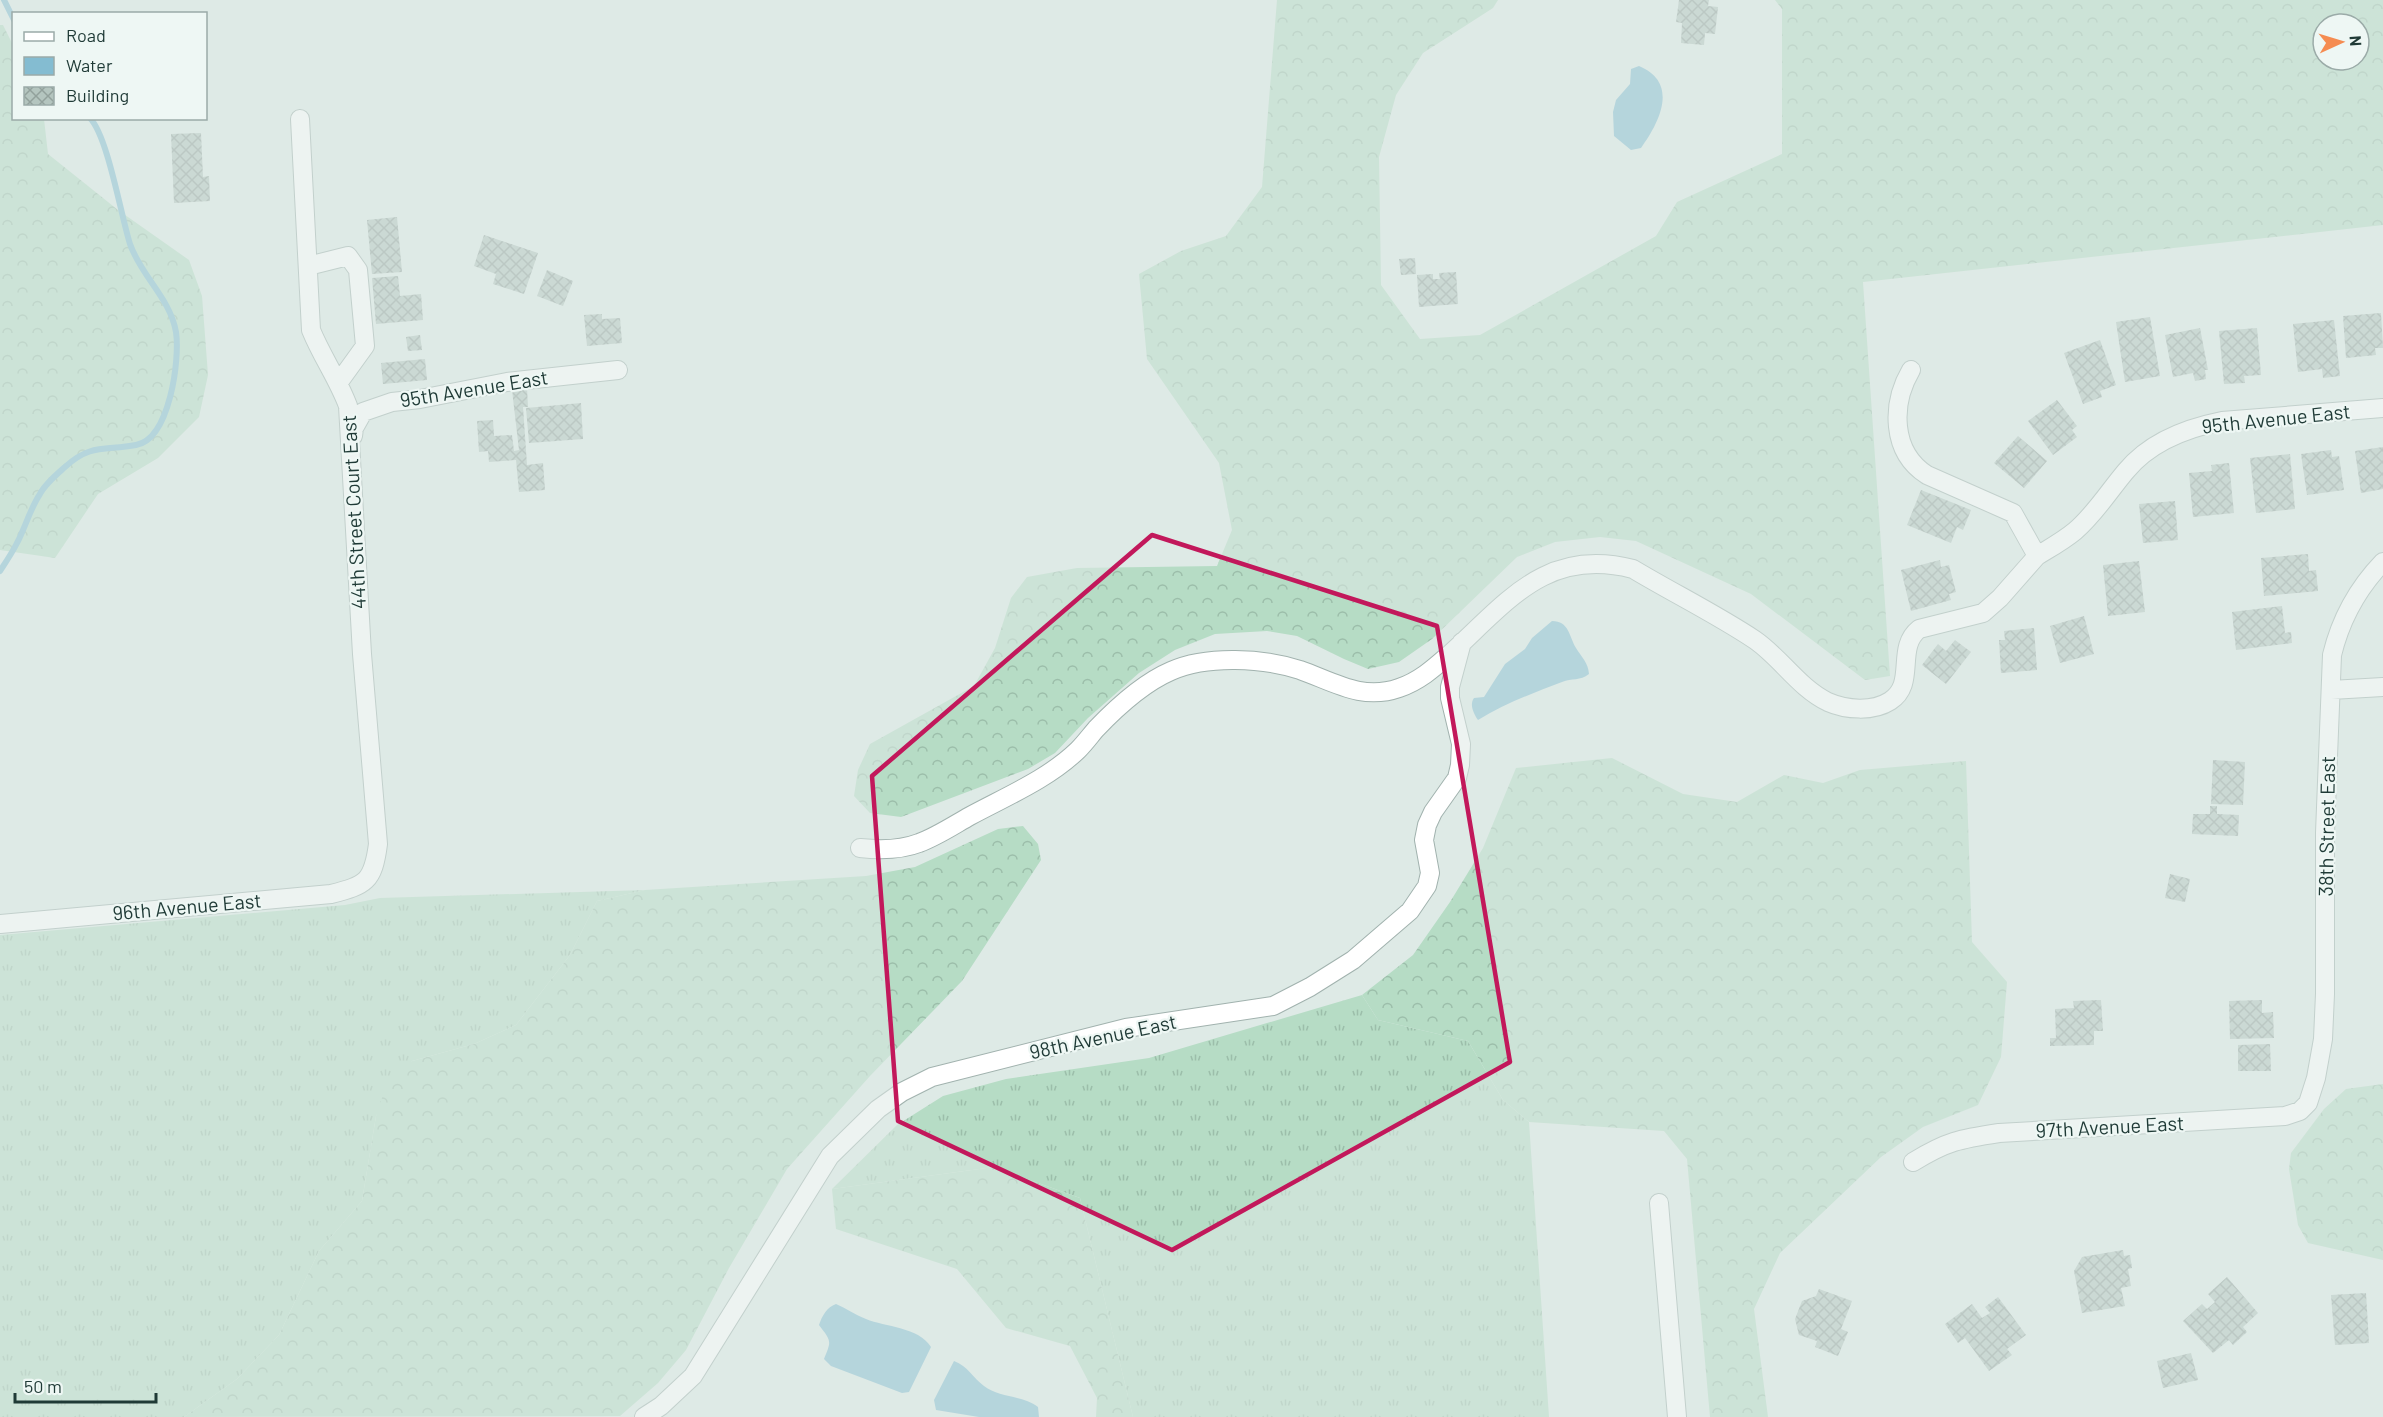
<svg xmlns="http://www.w3.org/2000/svg" width="2383" height="1417" viewBox="0 0 2383 1417" font-family="Barlow,sans-serif">
<style>
.grass{fill:url(#grass-tufts)}
.forest{fill:url(#forest-crowns);fill-rule:evenodd}
.water{fill:#84bcd1}
.lines{fill:none;stroke-linecap:round;stroke-linejoin:round}
.stream{stroke:#84bcd1;stroke-width:6}
.building{fill:url(#building-cross-hatch)}
.minor-casing{stroke:#a1b2ae;stroke-width:20}
.minor{stroke:#fff;stroke-width:18}
.marked{fill:none;stroke:#c2185b;stroke-width:4.5;stroke-linejoin:round}
.labels{text-anchor:middle;stroke-width:4.5;stroke-linejoin:round;paint-order:stroke}
.street-label{font-size:20px;fill:#1f3a36;stroke:#eef7f4}
</style>
<defs>
<pattern id="grass-tufts" width="24" height="20" patternUnits="userSpaceOnUse" patternTransform="scale(1.5)"><rect width="24" height="20" fill="#b6dcc5"/><path d="M3 7l-1-3M5 7V3M7 7l1-3M15 17l-1-3M17 17v-4M19 17l1-3" fill="none" stroke="#9cbeaa"/></pattern>
<pattern id="forest-crowns" width="20" height="18" patternUnits="userSpaceOnUse" patternTransform="scale(1.5)"><rect width="20" height="18" fill="#b6dcc5"/><path d="M2 6a3 3 0 1 1 6 0M12 15a3 3 0 1 1 6 0" fill="none" stroke="#9cbeaa"/></pattern>
<pattern id="building-cross-hatch" width="8" height="8" patternUnits="userSpaceOnUse" patternTransform="scale(1.5)"><rect width="8" height="8" fill="#b4c5bf"/><path d="M0 0l8 8M0 8l8-8" fill="none" stroke="#92a19c"/></pattern>
</defs>
<rect width="100%" height="100%" fill="#deeae6"/>
<path class="grass" d="M645,890L597,901L570,955L516,1025L474,1044L412,1061L376,1116L362,1201L319,1251L279,1335L237,1379L184,1417H0V935L345,905L380,898Z
M1362,995L1378,1020L1468,1041L1503,1100L1529,1122L1549,1417H1133L1080,1198L994,1167L832,1189L897,1125L943,1096L1006,1079L1149,1058Z"/>
<path class="forest" d="M1277,0H1498L1493,8L1423,53L1396,95L1379,157L1381,285L1420,339L1480,335L1656,236L1677,202L1782,154V9L1775,0H2383V225L1863,282L1890,676L1865,680L1751,594L1636,541L1600,537L1555,542L1517,557L1432,639L1399,662L1368,669L1344,659L1297,636L1267,631L1215,634L1175,650L1139,673L1088,718L1055,753L1028,769L901,817L870,813L854,796L858,770L870,744L974,686L995,648L1011,598L1027,577L1077,568L1217,566L1232,530L1219,463L1147,359L1139,274L1181,251L1226,236L1262,187ZM2323,24H2359V60H2323Z
M0,25H3L13,45L14,118L44,119L48,154L118,210L189,260L202,296L208,375L199,417L158,458L98,494L55,558L0,550Z
M1612,758L1683,794L1737,802L1784,775L1823,783L1860,770L1966,761L1972,942L2007,982L2001,1057L1978,1105L1923,1127L1881,1157L1780,1253L1754,1309L1768,1417H1710L1687,1159L1664,1131L1529,1122L1503,1100L1468,1041L1378,1020L1362,995L1413,955L1450,902L1483,848L1516,768Z
M1023,826L1038,844L1041,860L962,981L870,1076L787,1169L729,1268L686,1350L658,1383L620,1416L184,1417L237,1379L279,1335L319,1251L362,1201L376,1116L389,1077L412,1061L474,1044L516,1025L570,955L597,901L645,890L866,876L915,867L998,829Z
M2383,1084V1260L2308,1243L2298,1225L2289,1169L2291,1153L2324,1109L2346,1089Z
M994,1167L1080,1198L1133,1417H1096L1097,1398L1070,1346L1006,1328L957,1269L836,1229L832,1189Z"/>
<path class="water" d="M1639,66C1680,83 1659,123 1641,148L1631,150L1614,136L1613,112L1616,100L1630,84L1631,69Z
M1552,621C1569,621 1569,636 1576,648C1582,658 1588,662 1589,674C1580,681 1572,678 1562,682C1533,693 1504,704 1478,720C1474,714 1469,705 1474,698L1484,697L1505,664L1525,649L1532,638Z
M836,1304C846,1308 855,1315 866,1319C885,1327 919,1327 931,1347L909,1392L902,1393L831,1366L824,1359C832,1340 831,1341 819,1325C822,1316 827,1307 836,1304Z
M954,1361C968,1366 973,1378 984,1386C999,1398 1023,1395 1038,1407L1039,1417H979L936,1410L934,1400Z"/>
<g class="lines">
<path class="stream" d="M4,0L14,20
M0,571C6,562 12,553 17,543C25,528 30,509 40,494C45,484 56,475 65,467C91,443 106,451 136,445C170,439 180,359 176,332C170,298 141,276 130,244C121,216 108,137 90,118"/>
</g>
<path class="building" d="M1679,0H1709L1708,6L1718,7L1715,34L1705,33L1704,45L1681,43L1682,23L1676,22Z
M201,133L203,177L209,176L210,201L174,203L171,134Z
M397,217L402,272L372,274L367,220Z
M484,235L538,253L524,294L493,284L496,274L474,266Z
M1415,258L1416,274L1401,275L1399,259Z
M547,270L573,281L563,306L537,296Z
M1456,272L1458,304L1419,307L1417,275L1433,274V279H1440L1439,273Z
M398,276L400,296L421,294L423,320L376,324L372,278Z
M2381,313L2383,348H2375L2376,355L2346,358L2343,316Z
M602,314V319L620,318L622,343L587,346L584,315Z
M2150,317L2160,376L2125,382L2116,322Z
M2334,320L2340,376L2323,378L2322,369L2298,372L2293,324Z
M2200,328L2208,370H2205L2206,379L2195,381L2193,373L2173,377L2165,335Z
M2257,328L2261,375L2244,376L2245,383L2224,384L2219,331Z
M420,335L422,350L408,351L406,337Z
M2100,340L2116,385L2100,391L2102,397L2083,404L2064,353Z
M425,359L427,380L383,384L381,363Z
M527,388L528,407H523L527,465L543,463L545,490L519,492L516,460L489,462L488,451L479,452L477,421L493,420L494,436L512,435L514,451L519,450L512,390Z
M2057,400L2077,426L2072,430L2077,437L2053,455L2028,421Z
M581,403L583,439L529,443L526,408Z
M2018,436L2047,461L2024,488L1994,463Z
M2383,447V489L2361,493L2355,451Z
M2331,450L2332,457L2339,456L2344,490L2307,495L2301,454Z
M2290,454L2295,509L2256,513L2250,458Z
M2229,463L2234,513L2193,517L2189,473L2212,471L2211,465Z
M1921,490L1971,510L1963,530L1957,527L1951,543L1907,525Z
M2175,501L2178,540L2143,543L2139,504Z
M2308,554L2309,571L2316,570L2318,591L2264,596L2261,558Z
M1940,560L1941,567L1949,565L1956,592L1949,594L1951,600L1911,611L1901,570Z
M2139,561L2145,612L2108,616L2103,565Z
M2282,606L2285,633L2291,632L2292,643L2236,650L2232,612Z
M2084,616L2094,654L2060,663L2050,626Z
M2034,628L2037,670L2001,673L1999,640H2005L2004,631Z
M1955,640L1971,652L1946,684L1922,665L1938,644L1946,651Z
M2213,760L2245,762L2243,805L2211,804Z
M2210,806H2217V814L2239,815L2238,836L2192,834L2193,814H2210Z
M2170,874L2190,879L2185,902L2165,898Z
M2101,1000L2103,1031H2094V1045L2050,1046V1038H2056L2055,1009L2074,1008L2073,1001Z
M2262,1000V1013L2273,1012L2274,1038L2230,1039L2229,1001Z
M2270,1044L2271,1071H2238V1045Z
M2123,1250L2124,1256L2130,1255L2132,1268L2128,1269L2131,1286L2121,1288L2125,1306L2082,1313L2074,1271L2082,1257Z
M2227,1277L2258,1313L2243,1327L2247,1332L2233,1345L2229,1340L2213,1353L2183,1321L2202,1304L2207,1309L2215,1302L2208,1294Z
M1819,1289L1852,1301L1841,1329L1848,1332L1838,1356L1815,1347L1817,1341L1799,1335L1795,1319L1802,1301L1816,1296Z
M2366,1293L2369,1343L2335,1345L2331,1295Z
M1998,1297L2026,1335L2007,1349L2012,1355L1989,1371L1965,1338L1958,1343L1945,1324L1972,1304L1982,1318L1990,1313L1985,1307Z
M2191,1353L2198,1380L2163,1388L2157,1361Z"/>
<g class="lines">
<defs>
<path id="minor" d="M308,266L348,256L358,270L365,346L339,382
M353,436L354,428L363,412L392,402L420,399L507,382L618,370
M2037,556C2050,548 2063,541 2075,531C2095,514 2109,491 2126,471C2149,443 2187,428 2222,421L2383,408
M2331,690L2383,687
M860,848C879,850 901,850 919,843C936,837 954,825 970,816C1007,796 1048,779 1078,750C1085,743 1090,736 1096,729C1117,707 1143,683 1171,671C1207,655 1263,658 1300,670C1334,682 1362,701 1399,688C1420,681 1435,667 1451,653C1508,601 1547,547 1633,569C1673,593 1716,614 1755,640C1781,658 1799,688 1828,702C1846,710 1873,712 1890,701C1917,684 1895,648 1919,629L1983,613L2000,598L2037,556L2013,513L1927,475C1891,452 1891,404 1911,370
M0,924L331,894C366,885 373,882 378,844L362,654L348,406C338,379 322,357 311,330L300,119
M1913,1162C1947,1141 1960,1139 1999,1133L2285,1116L2300,1111L2308,1103L2316,1078L2323,1039L2325,994V833L2332,655C2341,618 2357,589 2383,562
M1659,1203L1677,1417
M644,1417L661,1406L693,1376L830,1156L878,1109L902,1092L932,1077L1126,1028L1273,1006L1310,987L1353,960L1410,911L1427,886L1430,873L1424,840L1427,825L1433,812L1457,778L1460,765L1461,744L1450,698V687L1462,642"/>
</defs>
<use href="#minor" class="minor-casing"/>
<use href="#minor" class="minor"/>
</g>
<path d="M0 0H2383V1417H0ZM1152,535L1437,626L1510,1062L1172,1250L898,1121L872,776Z" fill="#deeae6" fill-opacity=".55" fill-rule="evenodd"/>
<path class="marked" d="M1152,535L1437,626L1510,1062L1172,1250L898,1121L872,776Z"/>
<g class="labels">
<g class="street-label">
<text transform="translate(474 389) rotate(-9)" y="7">95th Avenue East</text>
<text transform="translate(2276 419) rotate(-6)" y="7">95th Avenue East</text>
<text transform="translate(354 512) rotate(-93)" y="7">44th Street Court East</text>
<text transform="translate(2327 826) rotate(-89)" y="7">38th Street East</text>
<text transform="translate(187 907) rotate(-5)" y="7">96th Avenue East</text>
<text transform="translate(1103 1037) rotate(-12)" y="7">98th Avenue East</text>
<text transform="translate(2110 1127) rotate(-3)" y="7">97th Avenue East</text>
</g>
</g>
<rect x="12" y="12" width="195" height="108" fill="#eef7f4" stroke="#9baba8" stroke-width="1.5"/>
<rect x="24" y="32" width="30" height="9" fill="#ffffff" stroke="#9baba8" stroke-width="1.5"/>
<text x="66" y="42" font-size="18" fill="#1f3a36">Road</text>
<rect x="24" y="57" width="30" height="18" fill="#84bcd1" stroke="#9baba8" stroke-width="1.5"/>
<text x="66" y="72" font-size="18" fill="#1f3a36">Water</text>
<rect x="24" y="87" width="30" height="18" fill="url(#building-cross-hatch)" stroke="#9baba8" stroke-width="1.5"/>
<text x="66" y="102" font-size="18" fill="#1f3a36">Building</text>
<g transform="translate(2341 42) rotate(86)"><circle r="28" fill="#eef7f4" stroke="#9baba8" stroke-width="1.5"/>
<path d="M0-4.5L10 22L0 15L-10 22Z" fill="#f58c51"/>
<text y="-9" font-size="16" font-weight="bold" text-anchor="middle" fill="#1f3a36">N</text>
</g>
<path d="M15 1393v9h141v-9" fill="none" stroke="#1f3a36" stroke-width="3"/>
<text x="24" y="1393" font-size="18" fill="#1f3a36" stroke="#eef7f4" stroke-width="4.5" paint-order="stroke">50 m</text>
</svg>
